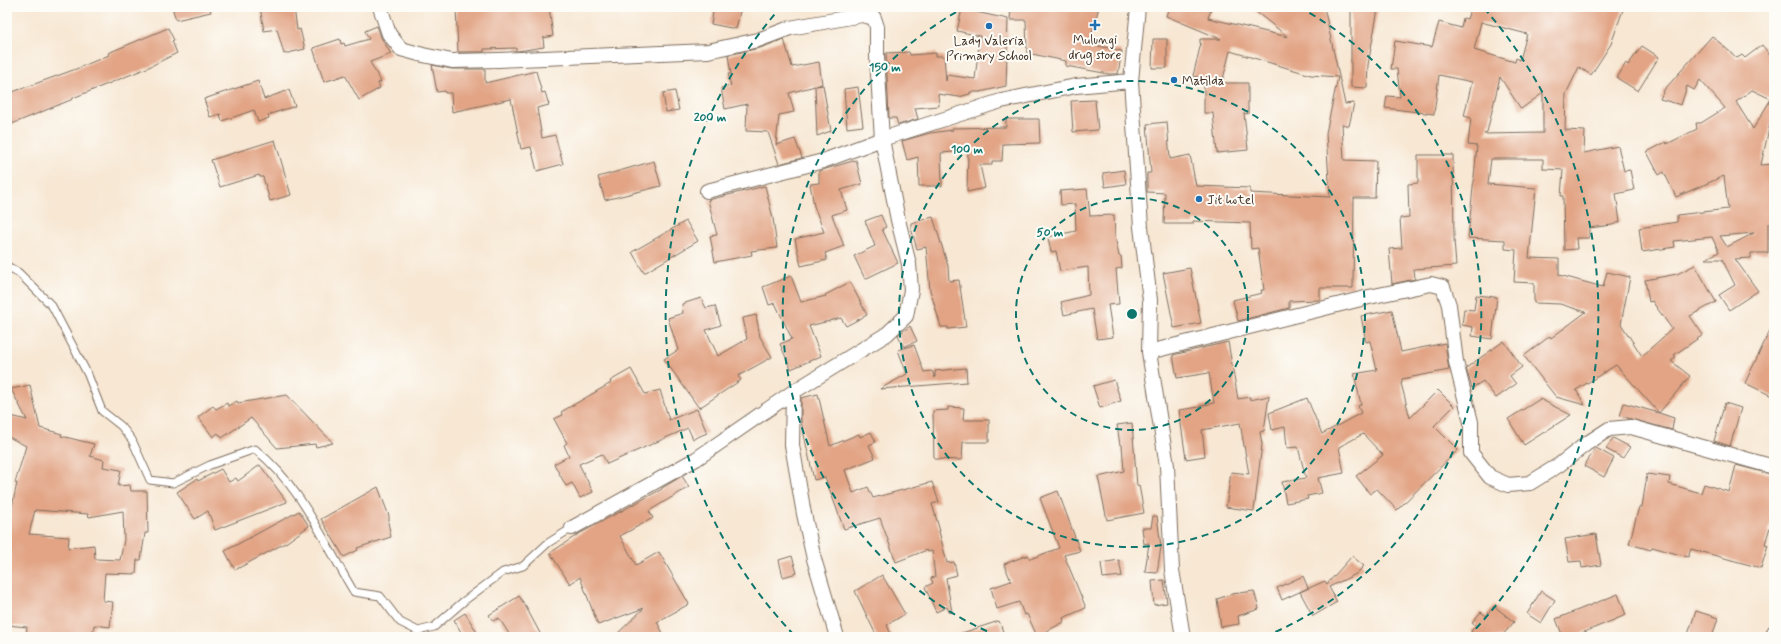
<svg xmlns="http://www.w3.org/2000/svg" width="1781" height="644" viewBox="0 0 1781 644" font-family="Mynerve,sans-serif">
<style>
.building{fill:#e2a485;fill-rule:evenodd}
.lines{fill:none;stroke-linecap:round;stroke-linejoin:round}
.lane-casing{stroke:#7d6c5d;stroke-width:9}
.street-casing{stroke:#7d6c5d;stroke-width:16}
.lane{stroke:#fff;stroke-width:7}
.street{stroke:#fff;stroke-width:14}
.ring{fill:none;stroke:#0f766e;stroke-width:2;stroke-dasharray:7 5}
.poi-dot{fill:#1f6fb2;stroke:#fdfcf7;stroke-width:1.5}
.labels{text-anchor:middle;stroke-width:4;stroke-linejoin:round;paint-order:stroke}
.poi-label{font-size:13px;fill:#3b2a1e;stroke:#fdfcf7}
.centre{fill:#0f766e;stroke:#fdfcf7;stroke-width:2}
.ring-label{font-size:12px;text-anchor:middle;font-weight:bold;fill:#0f766e;stroke:#fdfcf7;stroke-width:4;stroke-linejoin:round;paint-order:stroke}
</style>
<rect width="100%" height="100%" fill="#fdfcf7"/>
<filter id="ink" filterUnits="userSpaceOnUse"><feTurbulence type="fractalNoise" baseFrequency=".025" numOctaves="2"/><feDisplacementMap in="SourceGraphic" scale="8" xChannelSelector="R" yChannelSelector="G"/><feConvolveMatrix kernelMatrix="1 2 1 2 8 2 1 2 1" color-interpolation-filters="sRGB"/></filter>
<filter id="wash" filterUnits="userSpaceOnUse"><feTurbulence type="fractalNoise" baseFrequency=".012" numOctaves="4" result="noise"/><feDisplacementMap in="SourceGraphic" scale="16" xChannelSelector="R" yChannelSelector="G"/><feGaussianBlur stdDeviation="0.9" result="paint"/><feColorMatrix in="noise" values="0 0 0 0 0 0 0 0 0 0 0 0 0 0 0 0 0 1.4 0 .05"/><feComposite in="paint" operator="in"/></filter>
<g filter="url(#wash)">
<rect width="100%" height="100%" fill="#f7e7d3"/>
<g id="blocks">
<path class="building" d="M172,7H210L211,12L176,20Z
M260,7H294L297,30L300,29L305,49L284,54L277,29L264,31Z
M456,7H549L553,36L543,38L544,47L518,51H516V48L484,49V52H458Z
M714,7H741L736,29L711,24Z
M1011,7H1099L1089,44L1122,51L1118,74H1109L1066,66V61L1027,53L1026,20H1010Z
M1169,7H1212L1208,18L1288,37L1250,7H1324L1345,104L1354,103L1349,126L1342,124L1344,160L1376,161L1375,198H1354L1353,288H1320V300L1289,301V308L1238,321L1233,300L1262,293L1261,290H1264L1258,248L1251,249L1250,223L1193,221V224H1164L1165,193L1147,192V173H1151L1147,124L1167,122L1170,159L1190,155L1196,186L1250,188V193L1330,197L1326,133L1338,77L1311,75L1230,51L1222,83H1248V114L1244,113L1248,150L1217,153L1213,113H1204V79L1193,76L1201,43H1200V39H1221L1166,16Z
M1471,7H1624L1611,44L1591,75L1579,67L1566,94L1565,130L1585,131L1584,153L1618,146L1624,171L1630,170L1634,190L1616,194L1620,222L1612,225L1589,228V238H1576L1577,249L1564,250L1563,196H1561L1563,170L1543,169V159H1491L1488,184L1536,188L1529,258L1559,259V275L1603,287L1607,272L1630,277L1621,324L1642,356L1672,329L1652,301L1649,302L1645,280L1677,274L1695,265L1716,302L1690,316L1703,335L1674,355L1676,357L1671,361L1690,376L1659,413L1674,418L1672,430L1620,416L1624,403L1659,413L1616,365L1576,390L1585,405L1556,397L1524,356L1550,336L1551,338L1586,312L1560,304L1534,303V283L1514,282L1516,250L1505,249V240L1468,238L1477,146L1468,145L1471,118L1464,116L1472,82L1439,75L1434,114L1385,108L1387,96L1400,97L1397,69H1391L1395,41L1432,47L1439,22L1461,28L1463,18L1467,19ZM1481,22L1527,34L1520,60L1516,58L1515,62L1474,50ZM1500,77L1521,109L1543,93V133L1484,134L1487,132Z
M962,9L1008,19L1006,86L980,92H970V94L959,97L938,94L939,106L915,108L918,119L898,125L896,118H889L886,53L909,52L910,55L936,53V56H944L946,81L947,75L975,79L980,36L957,31Z
M1351,9H1378L1368,65L1367,88L1351,87Z
M377,26L381,37L391,54L370,62L381,82L378,83L380,88L359,100L345,75L324,82L313,48L340,39L341,44L344,43L345,46L369,39L365,31Z
M168,28L174,40L172,41L177,53L147,68L73,98V99L7,126V94L76,69L109,55L108,53Z
M1712,36L1737,58L1742,55L1745,58L1762,45L1774,60V127L1770,124L1761,165L1774,164V224H1768V253H1751V258L1735,259L1758,291L1729,310L1719,295L1735,285L1722,259H1705L1719,252L1712,237L1674,241L1675,247L1642,252L1639,228L1677,222V215L1728,209L1724,176L1676,197L1664,172L1659,175L1647,152L1666,142L1667,144L1697,129L1696,123H1701L1725,108L1700,80L1694,90L1687,86L1681,105L1660,99L1664,90ZM1752,90L1771,99L1753,129L1736,102ZM1754,233L1727,247L1720,236Z
M784,39L792,67L819,62L822,84L816,86L823,85L831,131L817,136L815,86L789,93L794,112L779,115L776,145L795,139L802,158L779,164L768,132L746,131L747,104L725,109L721,88L731,86L728,74H731L728,55L760,48Z
M1153,39H1167V68H1152Z
M1642,46L1659,57L1638,91L1617,78L1626,63L1628,65Z
M432,65L452,69H485V83L536,71L542,93L545,92L549,105L537,108L542,138L555,135L563,164L537,171L531,147L521,149L511,99L452,112L451,93H445V91L437,92Z
M258,81L264,99L289,90L295,106L268,115L269,118L258,122L254,110L222,121L220,114L210,117L204,99Z
M858,87L863,126L847,128L844,89Z
M675,91L679,110L666,112L663,93Z
M1095,100L1098,130L1073,132L1071,101Z
M1006,119H1039L1040,143L1003,144L1002,161H992V165H980L985,188L967,192L968,151L941,153L942,186H919L918,157L907,160L902,141L930,133L953,130L952,128L1006,127Z
M275,140L291,195L270,201L263,177H260L259,175L220,187L211,160Z
M1418,155H1453L1454,240L1456,266L1414,269L1415,279L1392,284L1389,249L1402,248L1400,218L1409,217L1408,184L1418,183Z
M856,160L862,184L841,190L847,210L832,215L844,246L825,253L827,260L801,266L795,239L824,232L814,206L810,184L819,183V171Z
M654,161L661,186L605,200L598,177Z
M1124,170L1126,184L1105,187L1103,173Z
M765,186L773,218L777,248L751,251L752,255L715,262L710,236L717,235L708,200Z
M1087,189L1090,216L1114,215L1115,236L1119,256H1121L1122,268L1116,269L1119,304L1108,305L1113,337L1097,339L1092,309L1064,315L1061,302L1089,295L1088,267L1060,271L1056,251L1051,252L1048,237L1076,231L1075,204L1061,205L1060,191Z
M881,215L886,227L882,229L898,263L865,279L854,256L875,246L865,221Z
M933,217L948,266L949,281L959,280L966,327L948,329V327H941L930,290L926,247L917,249L911,228V223Z
M686,221L698,241L644,273L632,252Z
M1190,268L1201,323L1174,328L1163,273Z
M791,276L801,302L826,296L825,295L850,282L867,315L846,326L841,318L809,326L821,356L791,369L780,344L792,339L775,303L769,305L763,287Z
M1476,295L1497,297L1492,339L1472,336L1473,327L1462,325L1464,309L1474,310Z
M701,298L706,308L715,306L721,325L706,330L718,356L747,339L743,318L756,315L760,337L772,357L738,376L741,380L699,408L664,359L678,350L668,318L683,313L682,304Z
M1392,310L1401,352L1445,343L1449,370L1402,379V383H1401L1410,418L1438,390L1454,406L1434,426L1458,450L1397,510L1377,489L1370,494L1356,476L1383,455L1363,434L1339,447L1344,473L1318,478L1322,493L1307,496L1308,499L1286,503L1282,482L1306,478L1298,447L1287,448L1285,427L1272,430L1269,413L1307,398L1322,434L1361,413L1358,406L1361,404L1354,374L1377,370L1370,341L1366,342L1361,316Z
M1774,322V397L1745,383Z
M910,326L917,341L904,347L898,335Z
M1504,341L1522,367L1510,376L1516,384L1496,398L1483,381L1472,388L1466,368Z
M1228,342L1238,399L1250,397V400L1269,396L1264,431L1260,432L1262,444L1254,511L1226,507L1231,472L1249,474L1240,423L1202,430L1205,456L1186,459L1179,410L1200,407V406L1214,403L1209,373L1177,378L1173,355Z
M914,345L924,372L932,371L935,378V371L966,368L967,382L880,389L907,374L898,350Z
M631,369L645,394L660,390L669,420L697,409L707,433L693,439L688,428L607,464L602,454L579,464L593,492L580,498L572,483L566,486L554,464L569,456L564,445L567,443L554,419L563,415L561,412L611,383L610,381Z
M1114,380L1121,401L1100,408L1093,386Z
M30,385L40,428L62,434L61,436L94,444L90,456L104,460L103,467L121,470L118,486L130,485L131,491H147L148,533H145L141,560H137L136,574L105,573L103,601L113,602L110,627L94,625L92,637H26L27,627L7,625V530L17,483H15L26,446L7,436V415L27,420L11,389ZM35,510L88,514L89,517L123,511L124,540L120,560L95,559L94,545L68,548L69,537L29,534Z
M818,394L830,446L859,434L860,437L871,432L876,442L869,445L875,458L845,470L853,493L868,487L873,498L932,482L939,502L932,504L940,531H939L947,563L954,562L957,575L946,578L952,612L950,613L947,607L936,612L925,587L933,583L931,578L935,577L932,551L928,552L927,550L896,562L880,518L844,529L825,477L814,480L801,421V398Z
M287,395L333,443L316,447L315,444L277,448L251,418L222,438L218,433L213,437L198,417L213,406L216,409L227,403L228,406L237,401L238,403Z
M1540,399L1571,415L1524,445L1508,419Z
M1725,403L1741,408L1730,446L1714,441Z
M948,407L964,408L963,420H989V442H963L962,460L934,459L933,411L948,410Z
M1132,423L1137,486L1139,485L1144,513L1107,520L1098,477L1124,471L1122,445H1120L1117,425Z
M1613,438L1630,447L1623,458L1606,449Z
M1596,448L1614,458L1604,477L1584,466Z
M260,465L287,502L215,530L208,511L195,519L177,492L197,479L198,481L221,469L229,482L236,478L238,481Z
M1736,465L1774,475V514L1765,544L1768,545L1761,568L1691,549L1688,557L1652,547L1651,550L1629,544L1639,507H1642L1647,474L1670,477L1669,484L1701,493L1704,484L1729,492Z
M682,476L689,487L649,511L653,518L620,536L636,565L659,552L689,604L657,622L665,637H614L644,608L598,625L580,577L570,584L550,553L577,535L662,489V488Z
M378,487L389,516V521L388,522L391,537L357,548L358,550L344,557L321,519Z
M1058,491L1080,551L1064,555L1086,608L1063,618L1064,622L1037,636L1027,614L1024,615L1019,602L997,609L991,588L1011,581L1004,564L1028,555L1030,559L1059,548L1040,498Z
M299,511L309,526L287,542L235,570L225,551Z
M1153,516H1157L1161,547L1157,573L1145,572L1149,543L1144,544L1142,528H1151Z
M1596,534L1601,565L1582,568L1581,561L1569,562L1565,539Z
M792,556L797,573L783,577L779,560Z
M1352,556L1364,566L1356,574L1329,587L1337,602L1313,616L1300,592L1325,581L1327,584Z
M1119,560L1122,576L1103,578L1101,563Z
M882,575L905,614L887,625L892,637H877L855,591Z
M1303,576L1308,588L1282,600L1277,588Z
M1164,580L1167,603L1154,605L1152,581Z
M1254,591L1259,609L1238,616L1239,624L1221,627L1217,599L1232,594Z
M1541,591L1555,600L1541,623L1527,614Z
M1618,594L1626,615L1572,637H1563L1556,619Z
M519,596L526,607L542,637H511L499,618L493,621L489,615Z
M1494,606L1514,622L1501,637H1477L1471,631L1476,626L1472,622L1481,612L1486,616Z
M1696,611L1718,618L1712,637H1687Z
M465,613L480,637H464L454,620Z
M999,621L1005,637H959V634Z"/>
</g>
</g>
<g filter="url(#ink)">
<use href="#blocks" fill-opacity="0" stroke="#7d6c5d" stroke-width="1"/>
<g class="lines">
<defs>
<path id="lane" d="M7,266L19,273L52,306L88,375L102,411L121,426L132,440L150,480L173,483L210,465L255,449C303,488 323,541 354,592L380,596L400,622L418,631L434,627L464,601L503,572L523,566L548,543L572,528"/>
<path id="street" d="M380,7L389,34L401,49L423,55L452,61L499,60L708,51L758,40L790,28L862,15L874,18L877,27V57L882,139L898,220L909,264L911,290L906,316L887,334L793,392L696,459L572,528
M1138,7L1131,81L1141,227L1150,300L1149,352L1167,466L1172,570L1183,637
M707,191L823,161L882,139L1001,101L1076,86L1131,81
M1149,352L1369,297L1431,284L1443,287L1449,305L1456,362L1471,422V453L1490,477L1508,485L1530,483L1559,465L1586,444L1609,429L1631,427L1774,467
M793,392L792,445L804,514L814,559L837,637
M1773,637L1774,632"/>
</defs>
<use href="#lane" class="lane-casing"/>
<use href="#street" class="street-casing"/>
<use href="#lane" class="lane"/>
<use href="#street" class="street"/>
</g>
</g>
<g class="ring">
<circle cx="1132" cy="314" r="116"/>
<circle cx="1132" cy="314" r="233"/>
<path d="M998 636A349 349 0 0 1 965 7M1299 7A349 349 0 0 1 1266 636"/>
<path d="M794 635A466 466 0 0 1 780 8M1484 8A466 466 0 0 1 1470 635"/>
</g>
<g class="poi-dot">
<path d="M1093 19h4v4h4v4h-4v4h-4v-4h-4v-4h4z"/>
<circle cx="989" cy="26" r="4"/>
<circle cx="1174" cy="80" r="4"/>
<circle cx="1199" cy="199" r="4"/>
</g>
<g class="labels">
<g class="poi-label">
<text x="1095" y="44">Mulungi<tspan x="1095" dy="15">drug store</tspan></text>
<text x="989" y="45">Lady Valeria<tspan x="989" dy="15">Primary School</tspan></text>
<text x="1182" y="85" text-anchor="start">Matilda</text>
<text x="1207" y="204" text-anchor="start">Jit hotel</text>
</g>
</g>
<circle cx="1132" cy="314" r="6" class="centre"/>
<g class="ring-label">
<text x="885" y="71">150 m</text>
<text x="710" y="121">200 m</text>
<text x="967" y="153">100 m</text>
<text x="1050" y="236">50 m</text>
</g>
<rect width="1781" height="644" fill="none" stroke="#fdfcf7" stroke-width="24"/>
</svg>
